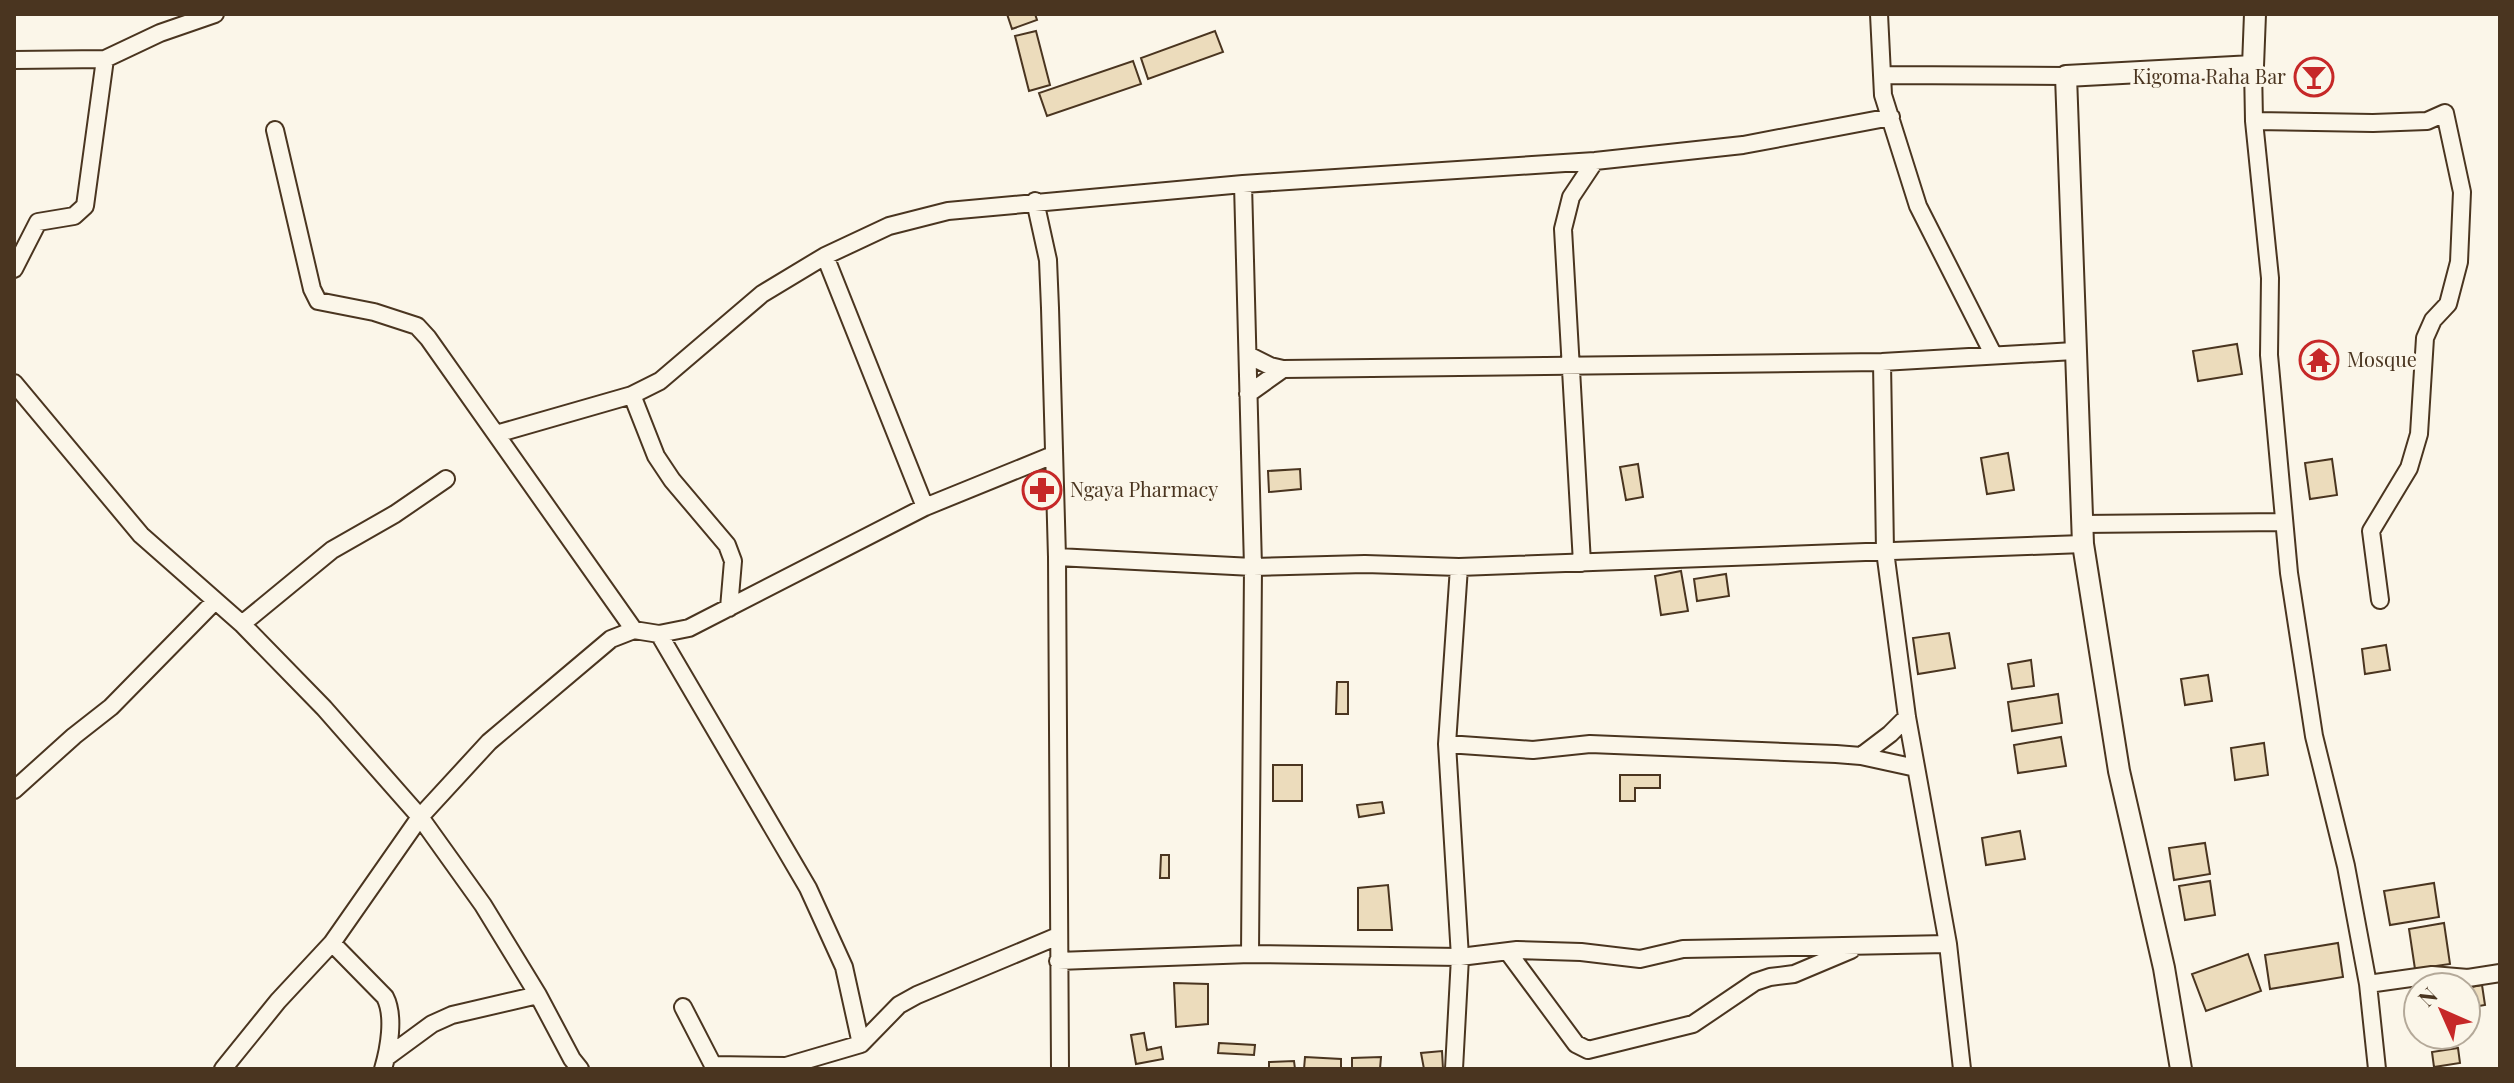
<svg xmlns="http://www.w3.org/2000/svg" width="2514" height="1083" viewBox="0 0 2514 1083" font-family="'Playfair Display',serif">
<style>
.building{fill:#ecdcbc;stroke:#4a3520;stroke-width:2}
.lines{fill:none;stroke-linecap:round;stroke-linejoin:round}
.minor-casing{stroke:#4a3520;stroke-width:20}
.tertiary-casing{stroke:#4a3520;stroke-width:24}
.minor{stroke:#fbf6e9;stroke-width:16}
.tertiary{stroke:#fbf6e9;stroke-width:20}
.labels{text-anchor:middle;stroke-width:6;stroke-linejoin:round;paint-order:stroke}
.poi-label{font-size:20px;fill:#4a3520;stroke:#fbf6e9;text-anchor:start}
</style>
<rect width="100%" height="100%" fill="#fbf6e9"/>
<path class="building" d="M1007,14H1035L1037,20L1012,29Z
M1036,31L1050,85L1029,91L1015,36Z
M1215,31L1223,52L1148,79L1141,58Z
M1133,61L1141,84L1047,116L1039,93Z
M2237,344L2242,374L2198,381L2193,351Z
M2008,453L2014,490L1987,494L1981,458Z
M2332,459L2337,495L2310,499L2305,463Z
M1638,464L1643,497L1626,500L1620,467Z
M1300,469L1301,489L1269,492L1268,471Z
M1681,571L1688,611L1661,615L1655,576Z
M1726,574L1729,596L1697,601L1694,579Z
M1949,633L1955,668L1918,674L1913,638Z
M2386,645L2390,670L2365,674L2362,649Z
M2031,660L2034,686L2012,689L2008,664Z
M2208,675L2212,701L2185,705L2181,679Z
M1337,682H1348V714H1336Z
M2058,694L2062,723L2012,731L2008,702Z
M2061,737L2066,766L2018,773L2014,745Z
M2264,743L2268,775L2235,780L2231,748Z
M1273,765H1302V801H1273Z
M1620,775H1660V788H1635V801H1620Z
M1382,802L1384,813L1359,817L1357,805Z
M2020,831L2025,859L1986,865L1982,838Z
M2205,843L2210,874L2174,880L2169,848Z
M1161,855H1169V878H1160Z
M2210,881L2215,915L2185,920L2179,886Z
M2434,883L2439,917L2390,925L2384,891Z
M1388,885L1392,930H1358V888Z
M2444,923L2450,964L2415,969L2409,929Z
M2338,943L2343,977L2270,989L2265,955Z
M2248,954L2261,991L2206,1011L2192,974Z
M1174,983L1208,984V1024L1176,1027Z
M2482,985L2485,1005L2467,1008L2466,988Z
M1144,1033L1147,1050L1161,1047L1163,1059L1136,1064L1131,1035Z
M1219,1043L1255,1045L1254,1055L1218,1053Z
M2458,1048L2460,1063L2434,1067L2432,1052Z
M1442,1051L1443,1069H1424L1421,1053Z
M1305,1057L1341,1059V1069H1304Z
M1381,1057L1380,1069H1352V1058Z
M1294,1061L1295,1069H1269V1062Z"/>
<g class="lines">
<defs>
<path id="minor" d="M1879,14L1883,95L1918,206L1993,354
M14,60L105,59L160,33L215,14
M2253,66L2254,121L2270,278L2269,355L2289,573L2314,736L2346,866L2368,984L2377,1069
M1882,75L2066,76
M2254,121L2373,123L2427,121L2445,113L2462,192L2459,262L2448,304L2433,320L2425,338L2419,434L2409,468L2371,531L2380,600
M275,130L312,289L318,301L374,312L417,326L428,338L634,630
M1243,184L1253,567L1250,954
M1035,201L1048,260L1050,308L1057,557L1060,1069
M825,256L925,507
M14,269L38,222L74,216L85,206L105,59
M1248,355L1270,366L1283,369L1882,362L2074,351
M1882,362L1885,551L1907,717L1948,944L1962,1069
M14,383L141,535L242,624L324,708L420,817L483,905L538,995L572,1059L580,1069
M1248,394L1283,369
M632,395L656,456L672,480L727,545L733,561L729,608
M496,434L632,395L660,381L762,294L825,256L889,226L948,211L1243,184L1595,161L1743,145L1891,117
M2082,524L2284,522
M1057,557L1253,567L1365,564L1459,567L2083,544
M1582,563L1563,229L1571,197L1595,161
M242,624L332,550L395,514L446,479
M659,634L808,888L844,967L861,1044
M1447,744L1533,750L1590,744L1836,754L1861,756L1916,768
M1861,756L1890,734L1907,717
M14,790L74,736L111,707L215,601
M332,943L385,997C395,1016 389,1049 383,1069
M1508,952L1576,1044L1588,1050L1693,1024L1755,982L1770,977L1794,974L1851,950
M1058,961L1250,954L1460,957L1517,950L1581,952L1640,959L1683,949L1948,944
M2368,984L2432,975L2468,978L2500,973
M683,1007L715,1069
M387,1057L432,1024L452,1015L538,995
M713,1065L786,1066L861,1044L899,1005L917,995L1058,936
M223,1069L278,1001L332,943L420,817L489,742L611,639L634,630L659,634L689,628L925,507L1053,455
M1454,1069L1460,957L1447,744L1459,567"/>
<path id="tertiary" d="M2181,1069L2164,968L2119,771L2083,544L2066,76L2253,66L2255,14"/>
</defs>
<use href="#minor" class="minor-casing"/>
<use href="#tertiary" class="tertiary-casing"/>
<use href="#minor" class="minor"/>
<use href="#tertiary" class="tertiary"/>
</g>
<defs>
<symbol id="bar-ring" viewBox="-11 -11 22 22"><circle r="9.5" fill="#fbf6e9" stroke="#c62828" stroke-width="1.5"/><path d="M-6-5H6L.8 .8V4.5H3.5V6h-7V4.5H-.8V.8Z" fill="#c62828"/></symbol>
<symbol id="temple-ring" viewBox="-11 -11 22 22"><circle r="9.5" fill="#fbf6e9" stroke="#c62828" stroke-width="1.5"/><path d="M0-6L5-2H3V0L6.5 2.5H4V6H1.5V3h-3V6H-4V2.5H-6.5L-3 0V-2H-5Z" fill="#c62828"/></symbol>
<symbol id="pharmacy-ring" viewBox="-11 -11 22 22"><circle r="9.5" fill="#fbf6e9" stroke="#c62828" stroke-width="1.5"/><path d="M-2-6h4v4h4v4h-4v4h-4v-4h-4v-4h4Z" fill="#c62828"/></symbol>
</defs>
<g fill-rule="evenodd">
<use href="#bar-ring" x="2292" y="55" width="44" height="44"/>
<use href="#temple-ring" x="2297" y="338" width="44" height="44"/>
<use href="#pharmacy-ring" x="1020" y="468" width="44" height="44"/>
</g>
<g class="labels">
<g class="poi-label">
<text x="2286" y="84" text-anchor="end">Kigoma Raha Bar</text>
<text x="2347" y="367">Mosque</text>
<text x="1070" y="497">Ngaya Pharmacy</text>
</g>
</g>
<rect width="2514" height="1083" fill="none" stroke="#4a3520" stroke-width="32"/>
<g transform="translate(2442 1011) rotate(315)"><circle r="38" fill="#fbf6e9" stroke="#b4a999" stroke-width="2"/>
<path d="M0-6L14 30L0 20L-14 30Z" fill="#c62828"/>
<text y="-12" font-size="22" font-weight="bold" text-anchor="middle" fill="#4a3520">N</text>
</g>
</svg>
